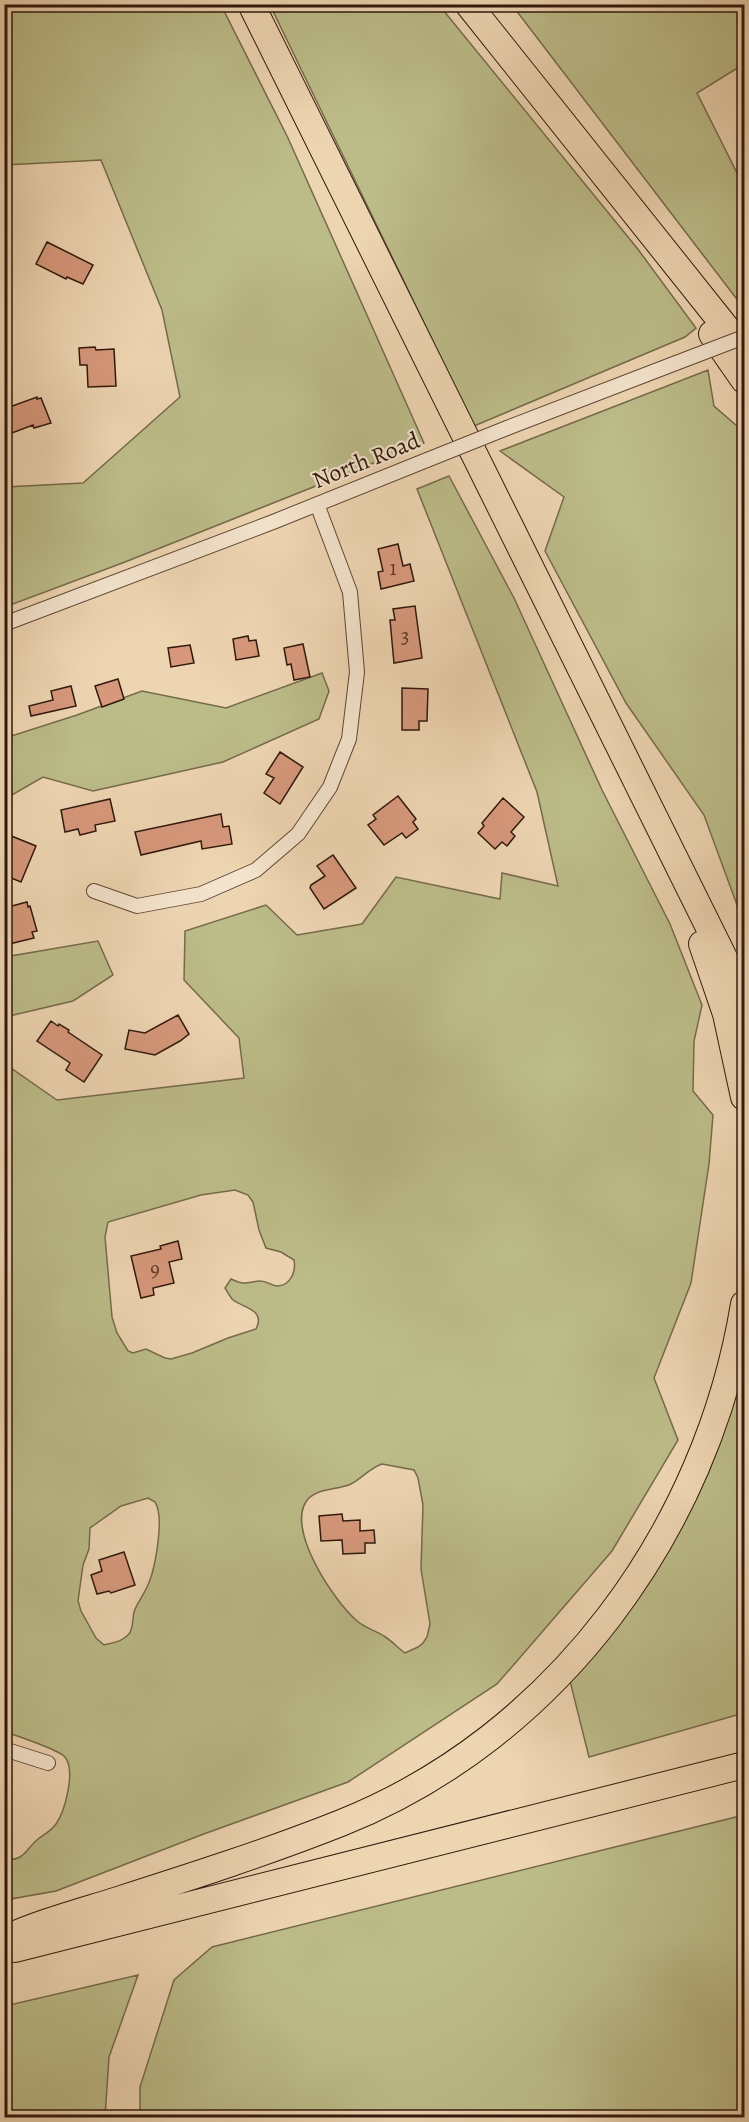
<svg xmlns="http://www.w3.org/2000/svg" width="749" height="2122" viewBox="0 0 749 2122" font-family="Alegreya,serif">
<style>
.green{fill:#bcbc89;stroke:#766a4b;stroke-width:1.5;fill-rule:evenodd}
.building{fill:#d7987c;stroke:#31180d;stroke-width:1.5}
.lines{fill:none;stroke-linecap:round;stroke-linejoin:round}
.minor-casing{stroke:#604736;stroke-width:16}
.motorway-casing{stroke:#31180d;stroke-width:28}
.minor{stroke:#f4e4cd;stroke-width:14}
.motorway{stroke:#eed5b2;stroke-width:26}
.minor-bridge-casing{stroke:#604736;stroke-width:16;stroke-linecap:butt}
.minor-bridge{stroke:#f4e4cd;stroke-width:14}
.labels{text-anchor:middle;stroke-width:4.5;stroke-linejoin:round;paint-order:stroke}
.number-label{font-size:21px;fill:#5a3829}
.street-label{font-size:24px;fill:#31180d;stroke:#f4e4cd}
</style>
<rect width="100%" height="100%" fill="#eed5b2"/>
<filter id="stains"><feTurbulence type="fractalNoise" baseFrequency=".00333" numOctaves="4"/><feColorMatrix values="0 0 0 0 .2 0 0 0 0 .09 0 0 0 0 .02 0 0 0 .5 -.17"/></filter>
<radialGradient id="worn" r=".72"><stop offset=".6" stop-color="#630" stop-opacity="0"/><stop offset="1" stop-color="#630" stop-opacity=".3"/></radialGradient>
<path class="green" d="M5,4L221,5L288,138L424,443L125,562L5,607V487L83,483L180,397L162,310L101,160L5,165Z
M270,5H439L637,248L696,328L685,337L474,426Z
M512,5H744V64L697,93L744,187V301L739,302Z
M708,370L714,406L744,432V924L704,815L626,703L545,551L564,497L500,451Z
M449,476L514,598L602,790L670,924L702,1005L694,1041L693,1091L713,1115L709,1164L691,1283L654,1378L678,1440L612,1551L497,1684L348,1782L201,1835L56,1891L5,1900V1859C24,1862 26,1849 38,1839C45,1834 51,1831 56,1824C65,1811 76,1771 65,1757C59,1750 15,1735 5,1732L4,1307L7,1283L4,1268L5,1064L57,1100L244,1078L239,1038L184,980L185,931L266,905L297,935L362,924L396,877L500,899L502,873L558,886L537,792L417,489ZM235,1190L248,1195L253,1202L259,1230L266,1248L281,1252L294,1260C296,1271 291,1285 278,1286C271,1286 266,1280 259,1281C245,1283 244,1285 231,1279L225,1288C227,1291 230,1297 233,1300C244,1308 266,1310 256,1329L228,1338L192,1353L171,1359L165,1358L146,1349L133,1353L128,1351L117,1333L112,1317L105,1237L108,1222L201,1195ZM382,1464L414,1470L418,1478L423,1505L421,1569L430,1624L427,1637L423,1643L418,1647L405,1653C398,1648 392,1641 384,1636C375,1630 364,1628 356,1620C334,1601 284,1527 308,1499C318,1488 338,1490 351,1484C362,1478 370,1468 382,1464ZM148,1498L155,1502C165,1517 155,1571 147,1587C143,1596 137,1603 134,1612C132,1620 134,1627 129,1634C122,1642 115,1642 104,1645L96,1638L81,1611L78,1601L83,1565L89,1549L90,1528L121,1506Z
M322,673L329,691L319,719L223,762L93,791L43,777L5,799V738L77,715L142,691L226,708Z
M98,941L113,975L73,1001L5,1017V957Z
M744,1361V1713L589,1757L569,1677L715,1443Z
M744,1815V2117H140V2087L174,1980L212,1947Z
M138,1975L109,2057L105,2117H5V2006Z"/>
<path class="building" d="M47,242L93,265L83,284L67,277L66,279L36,264Z
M95,347L96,350L114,349L116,386L88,387L87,365H80L79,348Z
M37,397V399L41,398L51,423L34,428L33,425L4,436V409Z
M398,544L403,566L410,564L414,581L381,589L378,572L383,571L378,549Z
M415,606L422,658L394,663L390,620H395L393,609Z
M248,636L249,641L256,640L259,656L236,660L233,639Z
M303,644L310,677L294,680L291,664L287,665L284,648Z
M190,645L194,663L171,667L168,648Z
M118,679L124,699L102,707L95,686Z
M71,686L76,706L31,716L29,706L53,700L51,691Z
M402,688L428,689L427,721H419V730H402Z
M280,752L303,767L280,804L264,793L274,778L266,774Z
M398,796L416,819L413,822L418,829L406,838L402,833L384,845L368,825L376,819L373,815Z
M503,798L524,817L511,832L515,836L507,846L502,842L495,849L478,833L484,826L482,823Z
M110,799L115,821L95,825L96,831L80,835L78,829L65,832L61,810Z
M221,814L223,827L229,826L232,844L202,849L201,841L141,855L135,832Z
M4,833L36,846L21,882L4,875Z
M333,855L356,888L324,909L310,888L311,885L325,876L317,866Z
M27,902L28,907L30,906L37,931L32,932L34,938L9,944L4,926V908Z
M178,1015L189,1034L180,1041L155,1055L125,1049L129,1030L145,1033Z
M51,1021L58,1026L59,1024L69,1030L68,1032L102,1055L84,1082L66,1070L70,1063L37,1041Z
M178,1241L182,1259L169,1262L174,1283L153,1288L154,1295L141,1298L131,1256L161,1249L160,1246Z
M342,1514L343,1521L360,1520V1531L374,1530L375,1543H365V1553L343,1554L342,1540L321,1541L319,1516Z
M124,1552L135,1585L111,1593L109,1591L97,1594L91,1575L102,1571L99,1560Z"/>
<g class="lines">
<defs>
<path id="minor" d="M507,428L676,363
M4,624L273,522L427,460
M94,891L137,906L201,894L256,870L298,834L330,787L349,739L357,672L350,592L317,504
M4,1749L48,1763"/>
<path id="motorway" d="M251,4L744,998
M468,4L744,350
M712,334L744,380
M702,944L726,1014L744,1097
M4,1939C41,1922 80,1912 118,1900C193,1876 268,1852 341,1823C557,1737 707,1530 744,1304
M15,1949L744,1765"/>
</defs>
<use href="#minor" class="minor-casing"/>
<use href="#motorway" class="motorway-casing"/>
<use href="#minor" class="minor"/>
<use href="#motorway" class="motorway"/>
<defs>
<path id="minor-bridge" d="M676,363L744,337
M427,460L507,428"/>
</defs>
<use href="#minor-bridge" class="minor-bridge-casing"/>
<use href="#minor-bridge" class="minor-bridge"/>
</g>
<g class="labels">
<g class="number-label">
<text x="393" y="575">1</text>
<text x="405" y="643">3</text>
<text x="155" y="1276">9</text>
</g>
<g class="street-label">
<text transform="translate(366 460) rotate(-22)" y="8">North Road</text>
</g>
</g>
<rect width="749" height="2122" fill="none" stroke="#eed5b2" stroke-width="24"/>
<rect x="6" y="6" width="737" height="2110" fill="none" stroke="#31180d" stroke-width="3"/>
<rect x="12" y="12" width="725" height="2098" fill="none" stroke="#31180d" stroke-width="1.5"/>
<rect width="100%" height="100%" filter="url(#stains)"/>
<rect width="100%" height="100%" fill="url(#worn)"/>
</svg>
